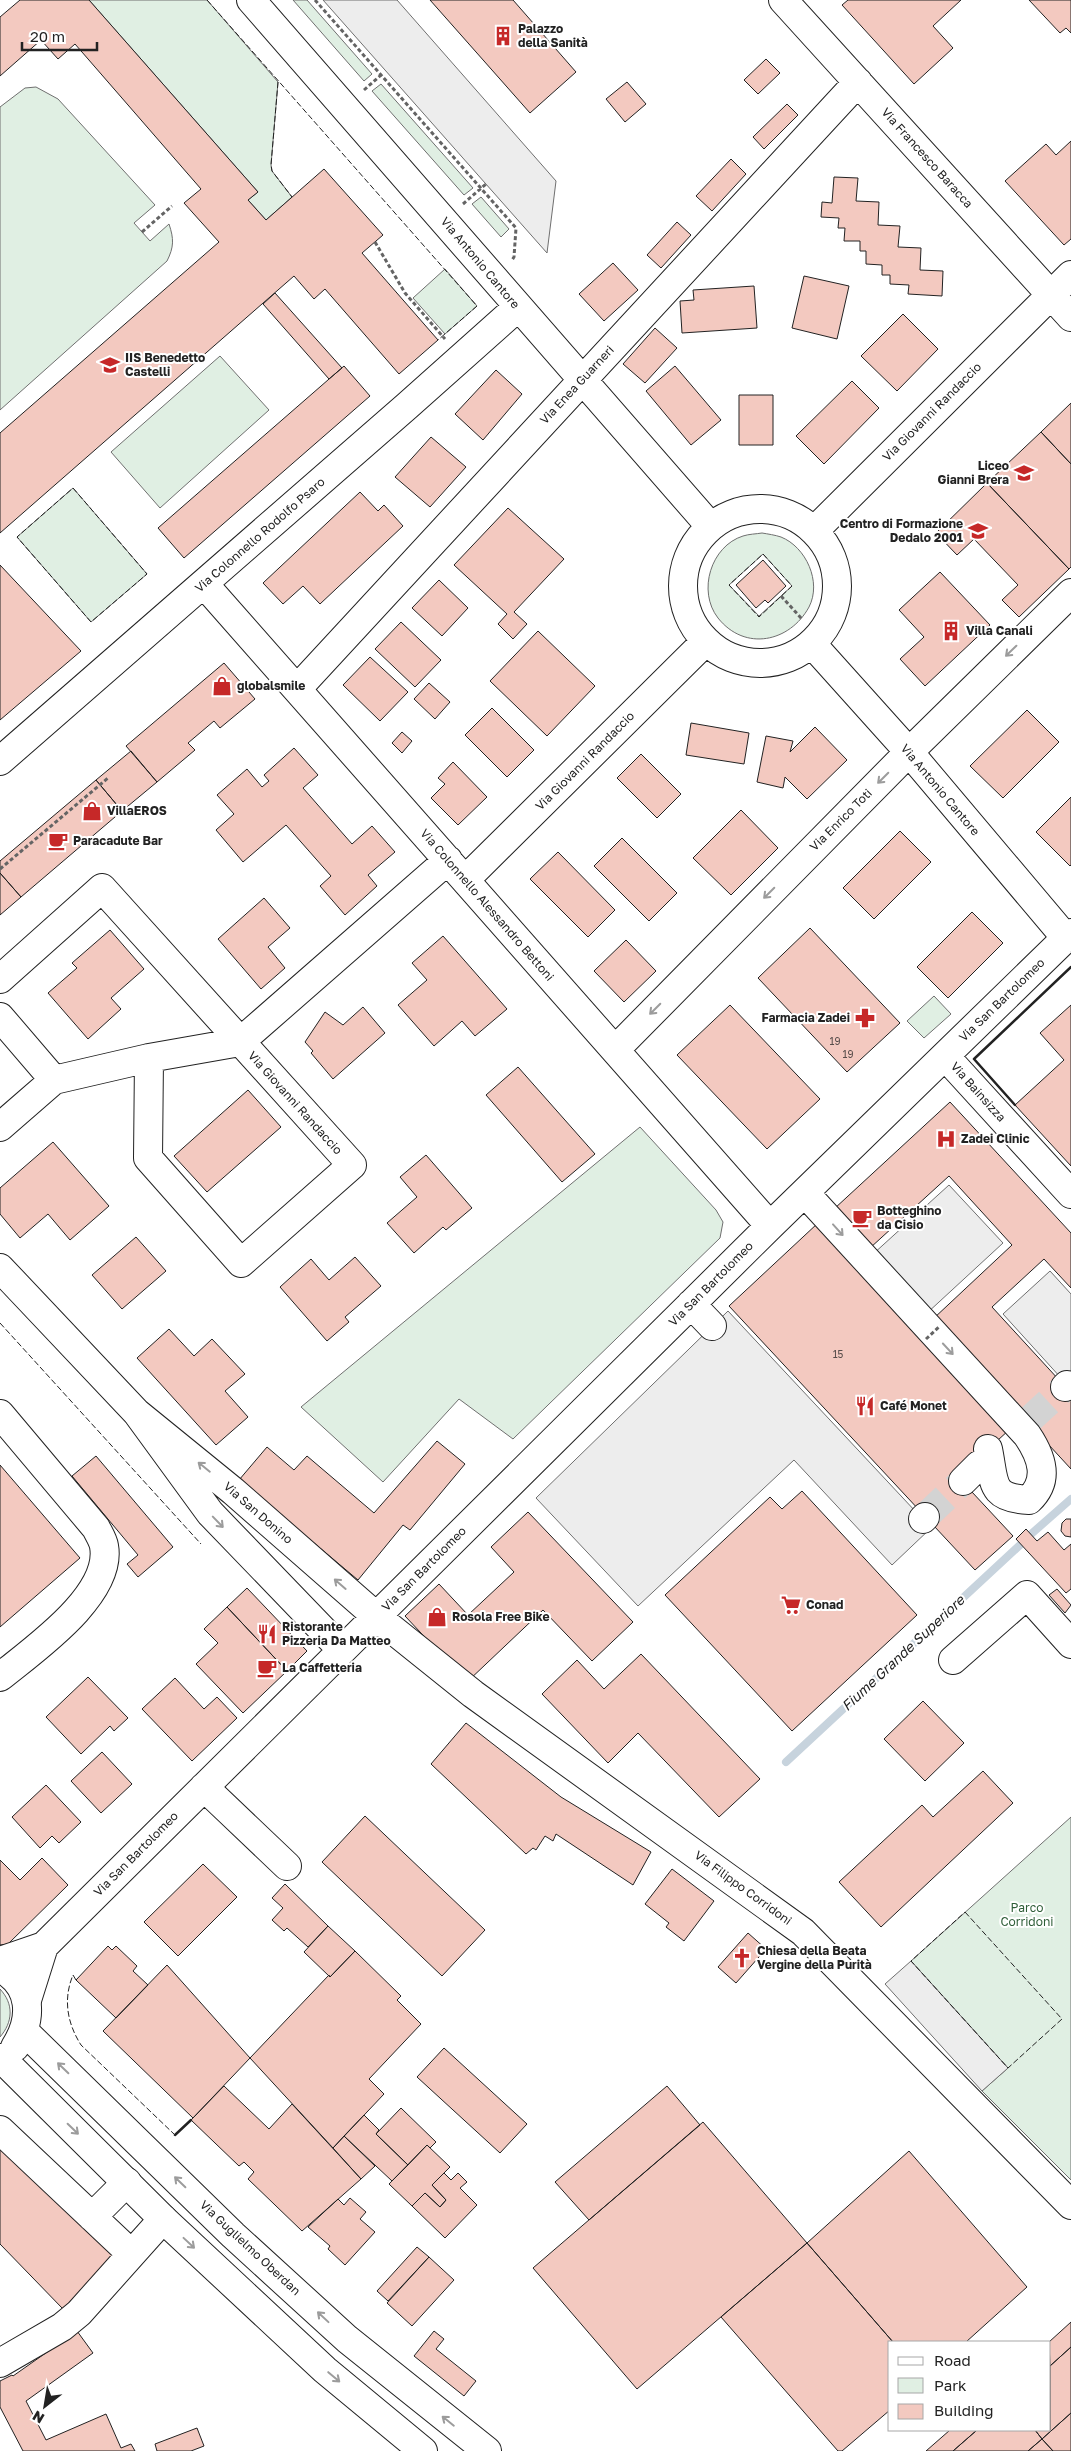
<svg xmlns="http://www.w3.org/2000/svg" width="1071" height="2451" viewBox="0 0 1071 2451" font-family="'Golos Text',sans-serif">
<style>
.green{fill:#e0efe3;stroke:#6f6f6f;fill-rule:evenodd}
.parking{fill:#ededed;stroke:#6f6f6f}
.lines{fill:none;stroke-linecap:round;stroke-linejoin:round}
.stream{stroke:#c7d3dd;stroke-width:8}
.building{fill:#f3c9c0;stroke:#222}
.minor-tunnel{stroke:#d3d3d3;stroke-width:28;stroke-dasharray:28 14;stroke-linecap:butt}
.minor-casing{stroke:#222;stroke-width:30}
.major-casing{stroke:#222;stroke-width:30}
.path{stroke:#646464;stroke-width:3;stroke-dasharray:4 2.5;stroke-linecap:butt}
.minor{stroke:#fff;stroke-width:28}
.major{stroke:#fff;stroke-width:28}
.path-bridge{stroke:#646464;stroke-width:3;stroke-dasharray:4 2.5;stroke-linecap:butt}
.fence{stroke:#222;stroke-width:1;stroke-dasharray:6 2.5;stroke-linecap:butt}
.wall{stroke:#222;stroke-width:2.5}
.oneway{stroke:#9c9c9c}
.labels{text-anchor:middle;stroke-width:4;stroke-linejoin:round;paint-order:stroke}
.number-label{font-size:10px;fill:#564c4a}
.poi-label{font-size:12px;font-weight:bold;fill:#222;stroke:#fff;text-anchor:start}
.street-label{font-size:12px;fill:#222;stroke:#fff}
.park-label{font-size:12px;fill:#2f5e38;stroke:#fff}
.water-label{font-size:14px;font-style:italic;fill:#222;stroke:#fff}
</style>
<rect width="100%" height="100%" fill="#fff"/>
<path class="green" d="M89,0H207L278,82L271,165L272,171L292,197L266,220L248,200L258,192Z
M293,0H307L372,74L364,81Z
M381,84L473,188L464,195L372,91Z
M36,87L58,99L155,205L134,223L150,241L169,224C174,239 174,247 167,261L0,410V107L25,88Z
M481,197L509,229L501,237L472,204Z
M445,269L477,306L445,334L413,298Z
M220,356L269,410L160,508L111,452Z
M73,488L147,574L91,622L17,537Z
M762,533C768,534 775,535 781,537C806,547 822,582 809,607C790,642 745,652 718,618C697,591 711,546 743,536C749,534 756,534 762,533ZM763,554L792,586L759,616L729,585Z
M934,996L951,1014L924,1038L907,1021Z
M640,1127L716,1210L723,1222L720,1238L513,1439L459,1399L383,1482L301,1407Z
M1071,1817V2180L982,2091L1008,2068L911,1961Z
M0,1989C14,2004 13,2022 0,2037Z"/>
<path class="parking" d="M323,0H397L556,181L547,253Z
M949,1185L1003,1243L926,1314L872,1255Z
M1050,1271L1071,1294V1389L1003,1314Z
M728,1311L931,1528L892,1565L794,1460L638,1606L536,1498Z
M911,1961L1008,2068L982,2091L885,1984Z"/>
<g class="lines">
<path class="stream" d="M1030,1535L1071,1499
M786,1762L1020,1545"/>
</g>
<path class="building" d="M20,0H89L258,192L248,200L266,220L324,169L383,235L362,253L438,340L399,374L325,289L314,299L294,276L0,533V433L219,242L184,203L201,189L75,44L58,59L41,40L0,76V17Z
M430,0H513L576,72L530,113Z
M848,0H961L933,26L953,48L914,84L842,5Z
M1029,0H1071V33L1066,28L1060,33Z
M766,59L780,73L758,94L744,80Z
M627,82L646,104L625,122L606,99Z
M787,104L798,115L764,149L753,137Z
M1071,141V239L1064,245L1005,181L1046,144L1056,155Z
M731,159L746,174L712,211L696,196Z
M834,177L858,178L856,201L879,202L878,225L900,226L898,247L921,248L920,270L943,271L942,296L908,294L909,285L890,284V275H882V265L866,264V251H860V241H844L845,228H838L839,218L821,217L822,202L832,203Z
M677,222L691,235L661,268L647,255Z
M613,263L638,290L604,321L579,294Z
M804,276L849,286L837,339L792,328Z
M754,286L757,328L682,333L680,301L694,300L693,290Z
M275,293L342,368L329,379L263,304Z
M903,314L938,349L897,391L861,356Z
M655,328L677,348L645,383L623,364Z
M344,366L370,396L184,558L158,528Z
M675,366L721,420L691,445L646,391Z
M496,370L522,394L483,440L455,414Z
M852,381L879,408L824,464L796,436Z
M739,395H773V445H739Z
M1071,403V464L1041,432Z
M1041,432L1071,464V567L1069,569L987,483Z
M431,437L466,467L430,507L395,477Z
M987,483L1069,569L1019,617L1002,600L1018,585L974,539L957,555L936,533Z
M360,492L378,511L384,505L403,526L320,604L303,586L283,604L263,583Z
M508,508L564,559L514,612L527,624L513,639L498,624L507,614L454,565Z
M763,560L786,586L768,603L765,600L756,608L736,585Z
M0,565L81,651L0,720Z
M940,572L990,625L925,686L900,659L924,637L899,610Z
M439,580L468,608L442,636L412,608Z
M401,622L441,660L415,687L375,649Z
M538,631L595,686L547,736L490,681Z
M370,657L408,692L380,721L343,685Z
M224,663L255,699L220,728L214,721L188,743L195,750L157,782L126,746Z
M429,683L450,702L435,719L414,699Z
M492,708L534,750L507,777L465,735Z
M1027,710L1059,742L1003,798L970,766Z
M691,723L749,733L744,764L686,755Z
M815,727L847,760L807,799L785,777L783,788L757,782L766,736L793,741L790,752Z
M402,732L412,741L402,753L392,743Z
M294,748L318,775L303,788L352,844L372,826L395,852L368,875L377,886L345,915L320,886L331,876L286,825L243,862L216,830L234,814L217,795L247,769L262,787L269,781L264,775Z
M131,751L157,782L122,811L96,780Z
M641,754L681,794L657,818L617,778Z
M453,762L487,797L458,825L431,798L445,784L438,778Z
M96,780L122,811L21,897L0,873V861Z
M1071,797V865L1070,866L1036,832Z
M741,810L778,848L731,895L693,858Z
M900,831L931,862L874,919L843,888Z
M622,838L677,893L649,921L594,866Z
M558,852L615,910L588,937L530,879Z
M0,873L21,897L0,915Z
M264,898L290,928L268,947L285,968L261,989L218,939Z
M972,912L1003,943L948,998L917,967Z
M810,928L900,1023L847,1072L758,978Z
M110,930L144,969L111,998L121,1009L88,1039L48,993L77,968L72,963Z
M443,936L507,1009L475,1036L462,1021L434,1046L398,1005L427,980L412,963Z
M626,940L656,971L624,1002L594,971Z
M730,1005L820,1099L767,1149L677,1055Z
M1071,1005V1166L1015,1105L1064,1060L1040,1033Z
M363,1007L385,1033L333,1079L311,1053L313,1051L305,1042L325,1012L343,1025Z
M518,1067L595,1154L562,1182L486,1095Z
M248,1090L281,1127L207,1192L174,1156Z
M950,1102L1071,1233V1288L1044,1259L992,1307L1071,1393V1469L933,1319L1012,1245L949,1176L870,1248L834,1209Z
M53,1142L109,1206L70,1240L48,1214L20,1238L0,1214V1188Z
M426,1155L472,1208L446,1230L443,1227L414,1253L387,1223L417,1197L400,1177Z
M818,1223L1010,1429L958,1477L1013,1536L975,1570L729,1306Z
M136,1237L166,1271L122,1309L92,1275Z
M355,1257L381,1286L345,1317L349,1322L327,1341L280,1287L311,1259L329,1280Z
M169,1329L194,1356L212,1339L245,1374L225,1391L248,1417L216,1445L137,1358Z
M437,1441L465,1464L410,1530L403,1525L358,1580L239,1480L267,1447L294,1470L307,1456L374,1513Z
M96,1456L173,1547L138,1577L127,1564L138,1555L72,1476Z
M0,1465L80,1558L0,1627Z
M802,1491L917,1615L792,1731L665,1595L770,1497L782,1509Z
M528,1512L633,1622L592,1661L543,1610L467,1682L405,1616L439,1584L468,1615L514,1572L491,1547Z
M1066,1519H1071V1537L1065,1536L1061,1531L1062,1523Z
M1026,1529L1037,1541L1048,1532L1064,1550L1071,1544V1589L1066,1593L1016,1539Z
M247,1588L307,1651L287,1671L227,1607Z
M1057,1589L1071,1605L1065,1613L1049,1595Z
M227,1607L287,1671L243,1713L196,1664L218,1643L204,1629Z
M641,1654L760,1779L719,1817L638,1733L608,1763L542,1694L577,1660L604,1689Z
M88,1677L128,1718L114,1731L110,1726L81,1754L46,1717Z
M175,1678L204,1709L217,1697L237,1718L192,1761L142,1709Z
M923,1701L964,1743L925,1781L884,1739Z
M466,1723L561,1797L651,1852L633,1885L556,1834L553,1841L545,1836L536,1850L533,1848L526,1854L431,1764Z
M102,1752L132,1784L101,1813L71,1781Z
M983,1771L1013,1803L881,1927L839,1882L922,1805L933,1817Z
M46,1785L81,1822L59,1843L52,1836L40,1848L12,1817Z
M365,1816L485,1930L442,1976L322,1862Z
M42,1858L68,1885L8,1944L0,1945V1860L20,1880Z
M203,1864L237,1897L178,1956L144,1922Z
M672,1869L714,1901L684,1941L666,1927L669,1923L645,1904Z
M285,1884L328,1926L308,1947L287,1928L284,1931L272,1920L283,1908L272,1898Z
M328,1926L355,1951L330,1977L304,1952Z
M748,1933L766,1949L736,1983L718,1967Z
M108,1946L112,1950L116,1946L137,1966L133,1971L148,1985L116,2018L76,1980Z
M355,1951L401,1996L397,2000L421,2024L369,2079L384,2094L333,2148L250,2058L329,1975L330,1977Z
M167,1965L250,2058L193,2118L103,2031Z
M444,2048L527,2124L500,2153L417,2077Z
M224,2086L269,2129L292,2104L361,2179L302,2231L248,2179L254,2172L244,2162L239,2166L191,2120Z
M667,2086L700,2125L589,2220L555,2182Z
M401,2108L436,2142L430,2148L427,2145L408,2165L376,2134Z
M364,2115L379,2130L376,2134L408,2165L392,2181L344,2136Z
M703,2122L807,2243L637,2389L533,2268Z
M344,2136L375,2166L361,2179L333,2148Z
M0,2143L118,2253L63,2309L0,2244Z
M427,2145L450,2167L432,2185L446,2200L440,2207L425,2193L412,2206L389,2184Z
M909,2151L1027,2287L966,2342H893L807,2243Z
M444,2173L451,2180L458,2173L467,2182L460,2188L477,2205L445,2238L412,2206L425,2193L440,2207L446,2200L432,2185Z
M350,2198L366,2212L360,2219L375,2232L345,2265L328,2249L330,2246L308,2227L338,2199L344,2205Z
M807,2243L893,2342H890V2410L842,2451H838L721,2317Z
M417,2247L429,2257L388,2301L377,2291Z
M429,2257L454,2280L412,2326L387,2303Z
M1071,2322V2347L1050,2366L1049,2342Z
M77,2331L93,2353L26,2401L46,2440L106,2414L121,2448L131,2444L135,2451H23L0,2407V2381L12,2375L13,2376Z
M434,2331L444,2339L436,2349L476,2381L464,2396L414,2356Z
M1071,2347V2413L1042,2439L1035,2430H1050V2366Z
M1071,2413V2451H1053L1042,2439Z
M197,2428L204,2446L191,2451H157L155,2444Z
M950,2430H977L953,2451H926Z
M977,2430H1035L1042,2439L1028,2451H953Z
M1042,2439L1053,2451H1028Z"/>
<g class="lines">
<path class="minor-tunnel" d="M1028,1421L1065,1387
M925,1517L963,1481"/>
<defs>
<path id="minor" d="M251,0L710,526
M783,0L1071,317
M683 586a77 77 0 1 1 154 0a77 77 0 1 1-154 0Z
M814,531L1071,275
M204,584L770,1226
M812,644L909,752L1066,938
M297,689L858,82
M0,761L407,406L518,307
M465,880L705,642
M0,979L102,888L352,1165L241,1263L148,1158L149,1058
M0,1017L54,1080
M615,1050L909,752L1071,593
M945,1056L1071,1194
M0,1127L54,1080L149,1058L240,1042L448,860
M805,1193L1027,1435C1042,1457 1050,1480 1029,1500C989,1498 995,1483 988,1449
M0,1268L137,1413L210,1513L342,1650
M691,1304L712,1326
M1065,1387L1067,1385
M137,1413L233,1491L377,1617L473,1694L803,1932L1071,2205
M0,1414L96,1528C99,1534 103,1540 104,1546C113,1595 33,1650 0,1677
M963,1481L979,1465
M923,1519L925,1517
M953,1660L1027,1595L1071,1644
M204,1787L287,1866
M0,1961L44,1946L770,1226L1071,933
M27,2000L44,1946
M0,2130L123,2246
M92,2217L127,2182
M0,2363L62,2327L79,2313L163,2219"/>
<path id="major" d="M0,1968C33,1985 33,2019 15,2047
M25,2032L233,2235L347,2339L487,2451
M1,2058L163,2219L325,2370L423,2451"/>
</defs>
<use href="#minor" class="minor-casing"/>
<use href="#major" class="major-casing"/>
<path class="path" d="M315,0L516,228L514,257L512,260
M364,90L381,75
M463,204L486,184
M142,232L172,206
M375,242L405,293L445,339
M781,596L802,619
M0,869L108,778"/>
<use href="#minor" class="minor"/>
<use href="#major" class="major"/>
<path class="path-bridge" d="M926,1339L940,1326"/>
<path class="fence" d="M207,0L477,306L438,340
M278,82L271,165L272,171L292,197
M73,488L147,574L91,622L17,537Z
M763,554L792,586L759,617L729,585Z
M0,1323L201,1544
M965,1912L1062,2019L1008,2068L911,1961Z
M76,1980L73,1975C63,1999 67,2023 81,2045L175,2135"/>
<path class="wall" d="M1015,1105L974,1059L1071,967
M175,2135L191,2120"/>
</g>
<defs><path id="oneway-shaft" d="M-6 0H5M1.5-3L5.5 0L1.5 3" fill="none" stroke-width="1.6" stroke-linecap="round" stroke-linejoin="round" transform="scale(1.25)"/></defs>
<g class="oneway">
<use href="#oneway-shaft" transform="translate(1011 651) rotate(136)"/>
<use href="#oneway-shaft" transform="translate(883 778) rotate(135)"/>
<use href="#oneway-shaft" transform="translate(769 893) rotate(135)"/>
<use href="#oneway-shaft" transform="translate(655 1009) rotate(135)"/>
<use href="#oneway-shaft" transform="translate(838 1230) rotate(48)"/>
<use href="#oneway-shaft" transform="translate(948 1349) rotate(47)"/>
<use href="#oneway-shaft" transform="translate(204 1467) rotate(-141)"/>
<use href="#oneway-shaft" transform="translate(218 1522) rotate(46)"/>
<use href="#oneway-shaft" transform="translate(340 1584) rotate(-139)"/>
<use href="#oneway-shaft" transform="translate(63 2068) rotate(-136)"/>
<use href="#oneway-shaft" transform="translate(73 2129) rotate(44)"/>
<use href="#oneway-shaft" transform="translate(180 2182) rotate(-136)"/>
<use href="#oneway-shaft" transform="translate(189 2243) rotate(43)"/>
<use href="#oneway-shaft" transform="translate(323 2317) rotate(-137)"/>
<use href="#oneway-shaft" transform="translate(334 2377) rotate(40)"/>
<use href="#oneway-shaft" transform="translate(448 2421) rotate(-141)"/>
</g>
<defs>
<symbol id="building-bare" viewBox="-9 -9 18 18"><path d="M-4-6H4V6H1V3H-1V6H-4ZM-2.5-4.3h1.7v1.8h-1.7ZM.8-4.3h1.7v1.8H.8ZM-2.5-1h1.7V.8h-1.7ZM.8-1h1.7V.8H.8Z" fill="#c62828" stroke="#fff" stroke-width="2.5" paint-order="stroke"/></symbol>
<symbol id="school-bare" viewBox="-9 -9 18 18"><path d="M0-5L7-2L0 1L-7-2ZM-4 1L0 2.5L4 1V4Q0 6-4 4Z" fill="#c62828" stroke="#fff" stroke-width="2.5" paint-order="stroke"/></symbol>
<symbol id="shop-bare" viewBox="-9 -9 18 18"><path d="M-5-2.5h2.3a2.7 3.5 0 0 1 5.4 0H5L5.5 6h-11ZM-1.5-2.5h3a1.5 2.3 0 0 0-3 0Z" fill="#c62828" stroke="#fff" stroke-width="2.5" paint-order="stroke"/></symbol>
<symbol id="cafe-bare" viewBox="-9 -9 18 18"><path d="M-5.5-4.5H6V0H3Q3 3.5 0 3.5H-2.5Q-5.5 3.5-5.5 0ZM3-3.2v2h1.7v-2ZM-6 4.5H4V6H-6Z" fill="#c62828" stroke="#fff" stroke-width="2.5" paint-order="stroke"/></symbol>
<symbol id="pharmacy-bare" viewBox="-9 -9 18 18"><path d="M-2-6h4v4h4v4h-4v4h-4v-4h-4v-4h4Z" fill="#c62828" stroke="#fff" stroke-width="2.5" paint-order="stroke"/></symbol>
<symbol id="hospital-bare" viewBox="-9 -9 18 18"><path d="M-5-5h3v3.5h4V-5h3V5h-3V1.5h-4V5h-3Z" fill="#c62828" stroke="#fff" stroke-width="2.5" paint-order="stroke"/></symbol>
<symbol id="restaurant-bare" viewBox="-9 -9 18 18"><path d="M-5-6h1v4h1v-4h1v4h1v-4h1v5L-1.5 .5V6h-2V.5L-5-1ZM5-6V6H3V1.5H1.5Q1.5-4 5-6Z" fill="#c62828" stroke="#fff" stroke-width="2.5" paint-order="stroke"/></symbol>
<symbol id="supermarket-bare" viewBox="-9 -9 18 18"><path d="M-6-5.5h2.5l.6 2H6L4.5 2H-2.5L-4.4-4H-6ZM-1.5 3.2a1.3 1.3 0 1 0 .1 0ZM3 3.2a1.3 1.3 0 1 0 .1 0Z" fill="#c62828" stroke="#fff" stroke-width="2.5" paint-order="stroke"/></symbol>
<symbol id="church-bare" viewBox="-9 -9 18 18"><path d="M-1.2-6h2.4v3.5h3.3v2.4h-3.3V6h-2.4V-.1h-3.3v-2.4h3.3Z" fill="#c62828" stroke="#fff" stroke-width="2.5" paint-order="stroke"/></symbol>
</defs>
<g fill-rule="evenodd">
<use href="#building-bare" x="489" y="22" width="28" height="28"/>
<use href="#school-bare" x="96" y="351" width="28" height="28"/>
<use href="#school-bare" x="1010" y="459" width="28" height="28"/>
<use href="#school-bare" x="964" y="517" width="28" height="28"/>
<use href="#building-bare" x="937" y="617" width="28" height="28"/>
<use href="#shop-bare" x="208" y="672" width="28" height="28"/>
<use href="#shop-bare" x="78" y="797" width="28" height="28"/>
<use href="#cafe-bare" x="44" y="827" width="28" height="28"/>
<use href="#pharmacy-bare" x="851" y="1004" width="28" height="28"/>
<use href="#hospital-bare" x="932" y="1125" width="28" height="28"/>
<use href="#cafe-bare" x="848" y="1204" width="28" height="28"/>
<use href="#restaurant-bare" x="851" y="1392" width="28" height="28"/>
<use href="#supermarket-bare" x="777" y="1591" width="28" height="28"/>
<use href="#shop-bare" x="423" y="1603" width="28" height="28"/>
<use href="#restaurant-bare" x="253" y="1620" width="28" height="28"/>
<use href="#cafe-bare" x="253" y="1654" width="28" height="28"/>
<use href="#church-bare" x="728" y="1944" width="28" height="28"/>
</g>
<g class="labels">
<g class="number-label">
<text x="835" y="1045">19</text>
<text x="848" y="1058">19</text>
<text x="838" y="1358">15</text>
</g>
<g class="poi-label">
<text x="518" y="33">Palazzo<tspan x="518" dy="14">della Sanità</tspan></text>
<text x="125" y="362">IIS Benedetto<tspan x="125" dy="14">Castelli</tspan></text>
<text x="1009" y="470" text-anchor="end">Liceo<tspan x="1009" dy="14">Gianni Brera</tspan></text>
<text x="963" y="528" text-anchor="end">Centro di Formazione<tspan x="963" dy="14">Dedalo 2001</tspan></text>
<text x="966" y="635">Villa Canali</text>
<text x="237" y="690">globalsmile</text>
<text x="107" y="815">VillaEROS</text>
<text x="73" y="845">Paracadute Bar</text>
<text x="850" y="1022" text-anchor="end">Farmacia Zadei</text>
<text x="961" y="1143">Zadei Clinic</text>
<text x="877" y="1215">Botteghino<tspan x="877" dy="14">da Cisio</tspan></text>
<text x="880" y="1410">Café Monet</text>
<text x="806" y="1609">Conad</text>
<text x="452" y="1621">Rosola Free Bike</text>
<text x="282" y="1631">Ristorante<tspan x="282" dy="14">Pizzeria Da Matteo</tspan></text>
<text x="282" y="1672">La Caffetteria</text>
<text x="757" y="1955">Chiesa della Beata<tspan x="757" dy="14">Vergine della Purità</tspan></text>
</g>
<g class="street-label">
<text transform="translate(927 158) rotate(48)" y="4">Via Francesco Baracca</text>
<text transform="translate(480 263) rotate(50)" y="4">Via Antonio Cantore</text>
<text transform="translate(577 385) rotate(-47)" y="4">Via Enea Guarneri</text>
<text transform="translate(932 412) rotate(-45)" y="4">Via Giovanni Randaccio</text>
<text transform="translate(260 535) rotate(-41)" y="4">Via Colonnello Rodolfo Psaro</text>
<text transform="translate(585 761) rotate(-45)" y="4">Via Giovanni Randaccio</text>
<text transform="translate(940 790) rotate(50)" y="4">Via Antonio Cantore</text>
<text transform="translate(841 820) rotate(-45)" y="4">Via Enrico Toti</text>
<text transform="translate(487 905) rotate(49)" y="4">Via Colonnello Alessandro Bettoni</text>
<text transform="translate(1002 1000) rotate(-44)" y="4">Via San Bartolomeo</text>
<text transform="translate(978 1092) rotate(48)" y="4">Via Bainsizza</text>
<text transform="translate(295 1103) rotate(48)" y="4">Via Giovanni Randaccio</text>
<text transform="translate(711 1284) rotate(-45)" y="4">Via San Bartolomeo</text>
<text transform="translate(258 1513) rotate(41)" y="4">Via San Donino</text>
<text transform="translate(424 1569) rotate(-45)" y="4">Via San Bartolomeo</text>
<text transform="translate(136 1854) rotate(-45)" y="4">Via San Bartolomeo</text>
<text transform="translate(743 1888) rotate(36)" y="4">Via Filippo Corridoni</text>
<text transform="translate(250 2248) rotate(43)" y="4">Via Guglielmo Oberdan</text>
</g>
<g class="park-label">
<text x="1027" y="1912">Parco<tspan x="1027" dy="14">Corridoni</tspan></text>
</g>
<g class="water-label">
<text transform="translate(903 1653) rotate(-43)" y="5">Fiume Grande Superiore</text>
</g>
</g>
<rect x="888" y="2341" width="162" height="90" fill="#ffffff" stroke="#a7a7a7"/>
<rect x="898" y="2357" width="25" height="8" fill="#ffffff" stroke="#a7a7a7"/>
<text x="934" y="2366" font-size="15" fill="#222222">Road</text>
<rect x="898" y="2378" width="25" height="15" fill="#e0efe3" stroke="#a7a7a7"/>
<text x="934" y="2391" font-size="15" fill="#222222">Park</text>
<rect x="898" y="2404" width="25" height="15" fill="#f3c9c0" stroke="#a7a7a7"/>
<text x="934" y="2416" font-size="15" fill="#222222">Building</text>
<g transform="translate(45 2406) rotate(211)" stroke="#ffffff" stroke-width="4" paint-order="stroke">
<path d="M0-4L9 19L0 12L-9 19Z" fill="#222222"/>
<text y="-8" font-size="14" font-weight="bold" text-anchor="middle" fill="#222222">N</text>
</g>
<path d="M22 42v8h75v-8" fill="none" stroke="#222222" stroke-width="2.5"/>
<text x="30" y="42" font-size="15" fill="#222222" stroke="#ffffff" stroke-width="4" paint-order="stroke">20 m</text>
</svg>
